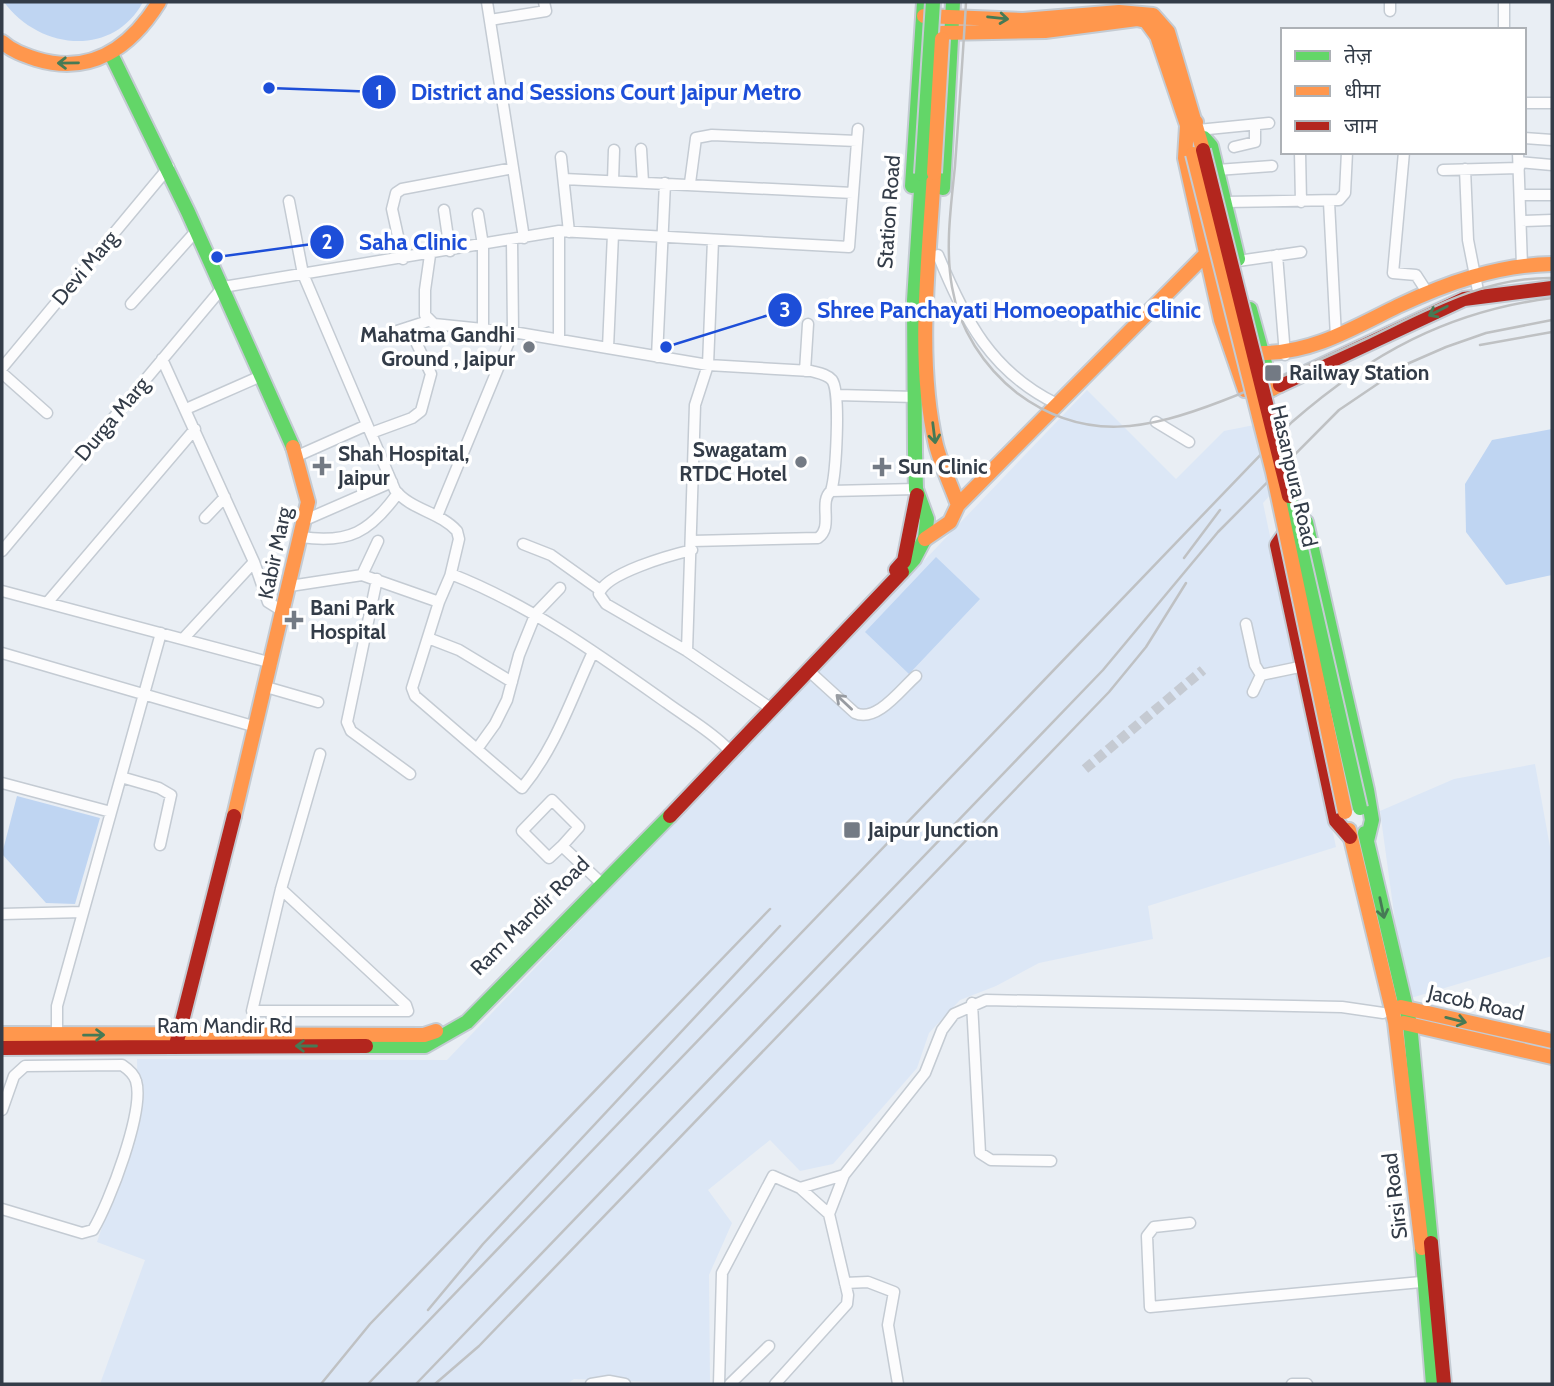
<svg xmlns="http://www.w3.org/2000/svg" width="1554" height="1386" viewBox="0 0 1554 1386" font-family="Cabin,'Noto Sans Devanagari',sans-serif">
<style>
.built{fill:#dce7f6}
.green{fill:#bfd5f2}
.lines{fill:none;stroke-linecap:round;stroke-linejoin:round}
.street-tunnel{stroke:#c5cad2;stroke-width:10;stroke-dasharray:10 5;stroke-linecap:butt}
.street-casing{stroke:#c4cbd3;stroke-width:13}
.fast-casing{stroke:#c4cbd3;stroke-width:18}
.slow-casing{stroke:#c4cbd3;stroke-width:18}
.jam-casing{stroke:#c4cbd3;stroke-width:18}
.street{stroke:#fcfcfd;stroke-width:10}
.fast{stroke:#63d668;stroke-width:14}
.slow{stroke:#ff974d;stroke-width:14}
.jam{stroke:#b3261e;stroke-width:14}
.rail{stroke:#bfc1c3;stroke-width:2.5}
.fast-bridge-casing{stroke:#c4cbd3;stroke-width:18;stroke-linecap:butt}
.slow-bridge-casing{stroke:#c4cbd3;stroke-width:18;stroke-linecap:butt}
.jam-bridge-casing{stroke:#c4cbd3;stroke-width:18;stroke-linecap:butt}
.fast-bridge{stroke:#63d668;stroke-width:14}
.slow-bridge{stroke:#ff974d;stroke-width:14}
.jam-bridge{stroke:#b3261e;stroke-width:14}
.oneway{stroke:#467a55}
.oneway2{stroke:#989ca2}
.poi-dot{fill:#737a84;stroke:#fff;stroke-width:2.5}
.labels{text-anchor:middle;stroke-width:7;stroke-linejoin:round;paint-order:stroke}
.street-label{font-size:21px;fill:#333c48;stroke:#fff}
.poi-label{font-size:21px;font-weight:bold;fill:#333c48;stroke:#fff;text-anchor:start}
.leader{fill:none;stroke:#1d4ed8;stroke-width:2.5}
.callout-dot{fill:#1d4ed8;stroke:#fff;stroke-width:2.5}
.mark-label{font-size:21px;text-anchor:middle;font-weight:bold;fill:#fff}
.callout-label{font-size:23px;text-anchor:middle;font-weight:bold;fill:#1d4ed8;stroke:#fff;stroke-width:7;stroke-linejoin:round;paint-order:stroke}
</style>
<rect width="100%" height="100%" fill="#e9eef4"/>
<path class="built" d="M1087,390L1176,479L1224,431L1280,420L1293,470L1263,503L1336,847L1148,906L1153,939L1039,963L996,986L960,1000L929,1033L917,1068L833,1164L800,1171L770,1140L708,1190L732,1223L709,1275L710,1384L574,1379L567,1384H100L145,1260L97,1242L138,1119L137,1059L447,1060Z
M1535,764L1552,858V956L1411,998L1396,928L1380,811L1454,779Z"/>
<path class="green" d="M4,2H143C112,59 38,49 4,2Z
M1552,429V575L1506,585L1466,532L1465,484L1492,440Z
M936,557L980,599L909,674L865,632Z
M17,796L100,818L75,904L46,903L2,854Z"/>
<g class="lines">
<path class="street-tunnel" d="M1085,769L1203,670"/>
<defs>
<path id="street" d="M487,2L524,238
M1390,2V11
M1504,2V30
M490,20L546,11L544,2
M1524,103H1552
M1198,130L1269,123
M1524,138L1552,140
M1234,147L1255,142V125
M641,149L643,182
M1300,152L1301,202
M1404,152L1393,273L1416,275L1427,292
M1518,152L1522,266
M561,157L569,232
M1519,162L1552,165
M1465,169L1468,240L1479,296
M1217,170L1272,166
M1443,170L1519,168
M564,179L853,193
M613,181L614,150
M690,183L696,138L712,135L857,141
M1520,195H1552
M289,201L303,274L395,490C411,510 440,512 457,531L459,539L450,577
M1225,202L1339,200L1345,193L1347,152
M1329,202L1336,337
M444,210L450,251
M478,214L483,245V329
M1521,221L1552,220
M713,240L708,365L695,405L687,651L766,705
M430,255L425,290V315L434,324L513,332L708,365L811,371C818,373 827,374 832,380C841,392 836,475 831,491
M938,255C965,320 991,372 1057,404
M1277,255L1285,355
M403,259L392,209L396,193L402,189L513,168
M1238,261L1301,252
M131,304L197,230
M391,333L428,321
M559,340V231
M608,348L613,234
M657,357L665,183
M162,359L254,562L268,602L284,612
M2,368L169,167
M805,371L808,324
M2,373L47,413
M837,395L915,397
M186,409L261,376
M1156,422L1189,442
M371,433L412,418L421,411L431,374L409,327
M295,457L367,425
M437,516L513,332L512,240
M205,518L225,497
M305,520L392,482
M301,537C349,544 370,532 398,493
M692,541L818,538C834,527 818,502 831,491L916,489
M523,544L551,555L600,590
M2,551L223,287L559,231L849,247L858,129
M362,575L378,541
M377,579L347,722L351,731L410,774
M290,586L362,575L439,602
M2,591L272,663
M47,603L195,429
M1246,624L1255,665L1261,675
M428,638L459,650L512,682
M183,639L254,562
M687,651L606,604L599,594C605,573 671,555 692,550
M593,652C571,699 556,747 522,788L415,696L412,688L439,602L451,574C530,605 598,654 667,703C686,717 711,731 727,748
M2,653L256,727
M810,672L855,713C877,723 901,689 916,676
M266,687L318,702
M1253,692L1261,675L1304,666
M477,749L495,724L507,700L519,655L536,613L560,588
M121,777L159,788L171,795L160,845
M2,783L111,812
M562,846L579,827L552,800L522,831L549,858L562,846L597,879
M281,889L406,1005L408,1011H252L281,889L320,754
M2,914L83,912
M972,1003L980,1153L991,1160L1051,1161
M271,1033L272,1012
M57,1035V1006L161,633
M2,1110L14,1076L25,1066L122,1065C128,1069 134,1074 136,1081C145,1110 109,1204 93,1230L82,1233L2,1209
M800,1188L844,1175
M1190,1223L1154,1227L1147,1236L1150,1307L1432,1281
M845,1283L868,1282L894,1292L888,1325L898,1384
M591,1384L609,1381L625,1384
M719,1384L722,1273L773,1176L800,1188L829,1214
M730,1384L769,1346
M775,1384L847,1304L848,1295L829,1214L844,1175L925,1073L942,1030L954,1014L986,1000L1342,1007L1383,1013
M1292,1384H1307"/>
<path id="fast" d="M111,54L188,212L293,447
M1204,138L1211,146L1238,259
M912,186L924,2
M943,188L953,2
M1250,309L1272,389
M1288,529L1290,525L1306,522L1367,790L1372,820L1367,841
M902,572L914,559L925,538L927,519L916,489L915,452L914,301L922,174
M1365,833L1410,1024L1431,1243
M366,1046H425L467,1022L670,816
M1422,1248L1433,1384"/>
<path id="slow" d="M924,16L1023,20L1119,12L1153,15L1168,32L1203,150
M941,33L1045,31L1137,19L1146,21L1157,36L1188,128
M2,42C12,51 24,55 36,59C91,76 131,47 159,2
M1196,122L1187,126L1185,158L1221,320L1245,390L1272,389L1280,385
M1262,353C1313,353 1353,328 1398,306C1447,283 1497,265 1552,264
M958,505L1206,254L1212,253
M925,539L950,522L958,505C951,485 941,465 936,445C916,360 929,259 934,173
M234,816L308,502L293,447
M1349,830L1395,1022L1422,1248
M1401,1007L1552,1041
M1404,1023L1552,1057
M2,1034L424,1035L436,1031"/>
<path id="jam" d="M1280,385L1464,299L1552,288
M1288,529L1277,545L1336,821L1350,837
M896,570L904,561L917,495
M670,816L902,572
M176,1045L234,816
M2,1048L366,1046
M1431,1243L1444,1384"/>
</defs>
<use href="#street" class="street-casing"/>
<use href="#fast" class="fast-casing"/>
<use href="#slow" class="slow-casing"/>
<use href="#jam" class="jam-casing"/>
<use href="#street" class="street"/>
<use href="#fast" class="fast"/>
<use href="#slow" class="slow"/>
<use href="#jam" class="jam"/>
<path class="rail" d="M966,2C963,56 959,111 955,166C951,206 945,247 952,287C959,329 984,367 1017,393C1085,444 1149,429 1222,401C1272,382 1320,360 1368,338C1427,310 1485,277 1552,278
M1480,345L1552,332
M1184,558L1220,510
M428,1310L483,1244L780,926
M321,1384L370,1324L770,909
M368,1384L1292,422C1370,354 1448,311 1552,298
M416,1384L1103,670L1218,532L1339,410L1407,364L1446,347L1486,333L1552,320
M435,1384L479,1346L1109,692L1146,647L1186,583"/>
<defs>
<path id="fast-bridge" d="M922,174L933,2
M1289,496L1360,808"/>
<path id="slow-bridge" d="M1193,154L1273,472L1345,812
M934,173L942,39"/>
<path id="jam-bridge" d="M1203,150L1289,496"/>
</defs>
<use href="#fast-bridge" class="fast-bridge-casing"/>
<use href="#slow-bridge" class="slow-bridge-casing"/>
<use href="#jam-bridge" class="jam-bridge-casing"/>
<use href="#fast-bridge" class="fast-bridge"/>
<use href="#slow-bridge" class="slow-bridge"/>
<use href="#jam-bridge" class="jam-bridge"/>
</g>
<defs><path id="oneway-shaft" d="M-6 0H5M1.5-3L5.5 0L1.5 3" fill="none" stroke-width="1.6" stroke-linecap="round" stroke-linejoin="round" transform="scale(1.75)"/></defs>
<g class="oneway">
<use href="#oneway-shaft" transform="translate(998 18) rotate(6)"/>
<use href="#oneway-shaft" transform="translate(68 63) rotate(179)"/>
<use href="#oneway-shaft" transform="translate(1438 311) rotate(153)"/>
<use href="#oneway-shaft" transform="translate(934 433) rotate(83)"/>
<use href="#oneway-shaft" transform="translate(1382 908) rotate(78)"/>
<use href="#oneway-shaft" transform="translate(1456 1020) rotate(14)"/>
<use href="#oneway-shaft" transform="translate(94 1035) rotate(-1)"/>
<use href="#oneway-shaft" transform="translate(306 1046) rotate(180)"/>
</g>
<use class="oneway2" href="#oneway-shaft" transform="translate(844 702) rotate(-137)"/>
<g class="poi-dot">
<circle cx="529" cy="347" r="7"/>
<rect x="1264" y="364" width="18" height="18" rx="3.5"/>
<circle cx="801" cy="462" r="7"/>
<path d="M318.5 455.5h7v7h7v7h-7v7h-7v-7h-7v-7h7z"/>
<path d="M878.5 456.5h7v7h7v7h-7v7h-7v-7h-7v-7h7z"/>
<path d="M290.5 609.5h7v7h7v7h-7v7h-7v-7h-7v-7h7z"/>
<rect x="843" y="821" width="18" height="18" rx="3.5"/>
</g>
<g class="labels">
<g class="street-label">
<text transform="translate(889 212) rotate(-86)" y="7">Station Road</text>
<text transform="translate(85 268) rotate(-50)" y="7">Devi Marg</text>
<text transform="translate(112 419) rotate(-50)" y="7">Durga Marg</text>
<text transform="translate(1294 476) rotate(77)" y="7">Hasanpura Road</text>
<text transform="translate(275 553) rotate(-78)" y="7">Kabir Marg</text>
<text transform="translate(530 916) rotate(-45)" y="7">Ram Mandir Road</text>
<text transform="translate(1476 1003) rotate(13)" y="7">Jacob Road</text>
<text x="225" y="1033">Ram Mandir Rd</text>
<text transform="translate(1395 1196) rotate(-97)" y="7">Sirsi Road</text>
</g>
<g class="poi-label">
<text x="515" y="342" text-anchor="end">Mahatma Gandhi<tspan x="515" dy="24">Ground , Jaipur</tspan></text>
<text x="1289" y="380">Railway Station</text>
<text x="787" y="457" text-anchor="end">Swagatam<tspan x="787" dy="24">RTDC Hotel</tspan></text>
<text x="338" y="461">Shah Hospital,<tspan x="338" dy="24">Jaipur</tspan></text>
<text x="898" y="474">Sun Clinic</text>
<text x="310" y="615">Bani Park<tspan x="310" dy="24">Hospital</tspan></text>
<text x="868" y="837">Jaipur Junction</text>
</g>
</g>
<path class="leader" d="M269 88L379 92M217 257L327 242M666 347L785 310"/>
<g class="callout-dot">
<circle cx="269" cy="88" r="7"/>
<circle cx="217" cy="257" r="7"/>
<circle cx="666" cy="347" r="7"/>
<circle cx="379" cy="92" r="18"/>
<circle cx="327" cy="242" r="18"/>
<circle cx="785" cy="310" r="18"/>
</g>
<g class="mark-label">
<text x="379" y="100">1</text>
<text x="327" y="249">2</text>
<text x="785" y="317">3</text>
</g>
<g class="callout-label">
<text x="606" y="100">District and Sessions Court Jaipur Metro</text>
<text x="413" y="250">Saha Clinic</text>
<text x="1009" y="318">Shree Panchayati Homoeopathic Clinic</text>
</g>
<rect width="1554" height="1386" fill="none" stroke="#333c48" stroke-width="7"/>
<rect x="1281" y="28" width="245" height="126" fill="#ffffff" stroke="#adb1b6" stroke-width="2"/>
<rect x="1295" y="51" width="35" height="10" fill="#63d668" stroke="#adb1b6" stroke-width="2"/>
<text x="1344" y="63" font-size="21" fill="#333c48">तेज़</text>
<rect x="1295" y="86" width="35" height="10" fill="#ff974d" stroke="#adb1b6" stroke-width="2"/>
<text x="1344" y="98" font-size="21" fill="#333c48">धीमा</text>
<rect x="1295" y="121" width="35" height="10" fill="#b3261e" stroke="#adb1b6" stroke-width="2"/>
<text x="1344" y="133" font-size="21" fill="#333c48">जाम</text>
</svg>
